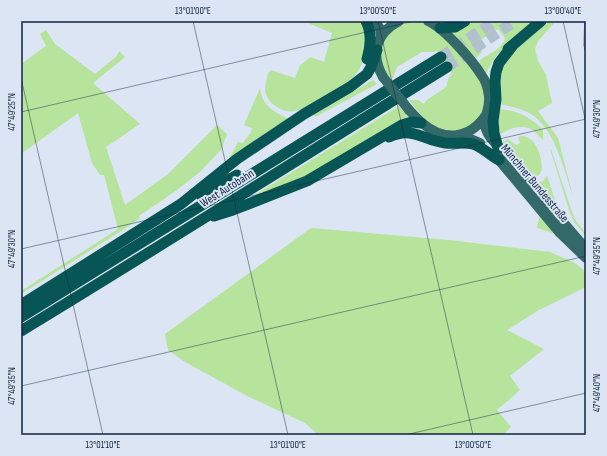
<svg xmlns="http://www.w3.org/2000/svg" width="607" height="456" viewBox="0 0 607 456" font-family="'Sofia Sans Condensed',sans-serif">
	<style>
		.green { fill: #b6e49c }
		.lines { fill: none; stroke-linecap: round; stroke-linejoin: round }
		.stream { stroke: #ac7fc2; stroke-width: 1.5 }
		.highway-tunnel { stroke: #b2bfcf; stroke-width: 11; stroke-dasharray: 11 5.5; stroke-linecap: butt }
		.primary { stroke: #346969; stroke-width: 10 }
		.highway { stroke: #085555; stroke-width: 11 }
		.primary-bridge { stroke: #346969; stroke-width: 10 }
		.ticks { fill: none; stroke: #10253f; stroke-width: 1; stroke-opacity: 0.45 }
		.labels { text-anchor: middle; stroke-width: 4; stroke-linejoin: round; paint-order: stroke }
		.street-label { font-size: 12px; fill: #10253f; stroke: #dbe5f3 }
		.neatline { fill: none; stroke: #10253f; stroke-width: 1.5 }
		.ticks-label { font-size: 10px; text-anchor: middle; fill: #10253f }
	</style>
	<rect width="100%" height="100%" fill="#dbe5f3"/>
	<path class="green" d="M 303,21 L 362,21 C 370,41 366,68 348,82 C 341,87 332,91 325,96 C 316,101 306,109 295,111 C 282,113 268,104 265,91 C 265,85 267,78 268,73 L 271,70 L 295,78 L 300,65 L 311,57 L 324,62 L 332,33 Z
		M 472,21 L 537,21 L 496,56 L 486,73 L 479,64 L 480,60 C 488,54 503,49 505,38 L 498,29 L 477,42 L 482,52 L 476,58 L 472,56 L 451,33 Z
		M 550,21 L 556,21 L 538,41 L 535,49 L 538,61 L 546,75 L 552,103 L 538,111 L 558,138 L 573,196 C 564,170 555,129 531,114 C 521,108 509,106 498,104 L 497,77 L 509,55 Z
		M 410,22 L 420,22 L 431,25 L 445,38 L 480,79 L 486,98 L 483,111 L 475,122 L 470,127 L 454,131 L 436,128 L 426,121 L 409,100 L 418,100 L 424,104 L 427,100 L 446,87 L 449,77 L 452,74 L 437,51 L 434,52 L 422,52 L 397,67 L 392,80 L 385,71 L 384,71 C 374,48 388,27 410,22 Z
		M 46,30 L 55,44 L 95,74 L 117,56 L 119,51 L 125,57 L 93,83 L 140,124 L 106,147 L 125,205 L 168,174 L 217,125 L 227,134 L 221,150 L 201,171 L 177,190 L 139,216 L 140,218 L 126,228 L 21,294 L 21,291 L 118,229 L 104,175 L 100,175 L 92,163 L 78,113 L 21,154 L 21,64 L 46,46 L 40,34 Z
		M 373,80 L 377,84 L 315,117 L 313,115 Z
		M 260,88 C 262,106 274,112 289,119 L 226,164 L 238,142 L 243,143 C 246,137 251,135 252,128 L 244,125 Z
		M 399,106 L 407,116 L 409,115 L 411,118 L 303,179 L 245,201 Z
		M 498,109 C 516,110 530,116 543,130 L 543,140 C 539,137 536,132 531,129 C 520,124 507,129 498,136 Z
		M 520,136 C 536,135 542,157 542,169 C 540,176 536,178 529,177 L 504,148 L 502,143 L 508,139 L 516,145 L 520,143 L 518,138 Z
		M 550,149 L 551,149 L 572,212 L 576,221 L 586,233 L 586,236 L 574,222 L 570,213 Z
		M 547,175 L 558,210 L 536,184 L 544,180 Z
		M 540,214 L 556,234 L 537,228 Z
		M 311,228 L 449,240 L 550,252 L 575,263 L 586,272 L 586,287 L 539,310 L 507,330 L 544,349 L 510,376 L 520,390 L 497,410 L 511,427 L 502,435 L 316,435 L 316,433 L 305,423 L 249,397 L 185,362 L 168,350 L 165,334 Z"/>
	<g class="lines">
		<path class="stream" d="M 585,21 L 584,45 L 586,52"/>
		<path class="highway-tunnel" d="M 441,57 L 495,21
			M 447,67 L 515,21"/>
		<path class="primary" d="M 375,21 L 380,29 L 381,37
			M 428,21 C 444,28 473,61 482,76 C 486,81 488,89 489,96 C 491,114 478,119 490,137 L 586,249
			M 383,77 C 370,54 376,33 399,21
			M 409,110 C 413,114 417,119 422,123 C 444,142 470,139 486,115
			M 457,135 L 466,137 L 480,143
			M 494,154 L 560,233 L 586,258"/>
		<path class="highway" d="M 366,21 C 372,33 371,46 367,59
			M 440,28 L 455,27 L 465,21
			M 508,49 L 541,21
			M 389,137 C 414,126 422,140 445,143 C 454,144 464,142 473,144 C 483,147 490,156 499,160
			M 498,148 L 494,133 L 493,121 L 496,99 L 495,81 L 496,72 L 499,63 L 513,45
			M 201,195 L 237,175
			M 214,216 L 233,210 L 307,181 L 402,125 L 412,122 L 421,123
			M 21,305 L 181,204 L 237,159 L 304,114 L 350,87 L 367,74 L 371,67 L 377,50
			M 21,317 L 441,57
			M 21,331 C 164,244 305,155 447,67"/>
		<path class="primary-bridge" d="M 383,77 L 409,110"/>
	</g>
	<path class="ticks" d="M 193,21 L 288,435M 378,21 L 473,435M 563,21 L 586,123M 21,78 L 103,435M 21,112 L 414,21M 21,249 L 586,119M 21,386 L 586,256M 405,435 L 586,393"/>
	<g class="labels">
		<g class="street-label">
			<text transform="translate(535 183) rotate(50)" y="4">Münchner Bundesstraße</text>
			<text transform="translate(227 188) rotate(-32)" y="4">West Autobahn</text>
		</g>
	</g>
	<rect width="607" height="456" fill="none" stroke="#dbe5f3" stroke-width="44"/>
	<rect x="22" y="22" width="563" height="412" class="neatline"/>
	<g class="ticks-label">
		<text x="193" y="14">13°01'00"E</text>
		<text x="378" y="14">13°00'50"E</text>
		<text x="563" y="14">13°00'40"E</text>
		<text transform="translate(11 112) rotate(-90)" y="4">47°49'25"N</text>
		<text transform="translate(596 119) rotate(-90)" y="4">47°49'30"N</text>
		<text transform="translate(11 249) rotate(-90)" y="4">47°49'30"N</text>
		<text transform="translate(596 256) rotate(-90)" y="4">47°49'35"N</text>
		<text transform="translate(11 386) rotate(-90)" y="4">47°49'35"N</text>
		<text transform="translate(596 393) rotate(-90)" y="4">47°49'40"N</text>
		<text x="103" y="448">13°01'10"E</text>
		<text x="288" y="448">13°01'00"E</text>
		<text x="473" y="448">13°00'50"E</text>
	</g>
</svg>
